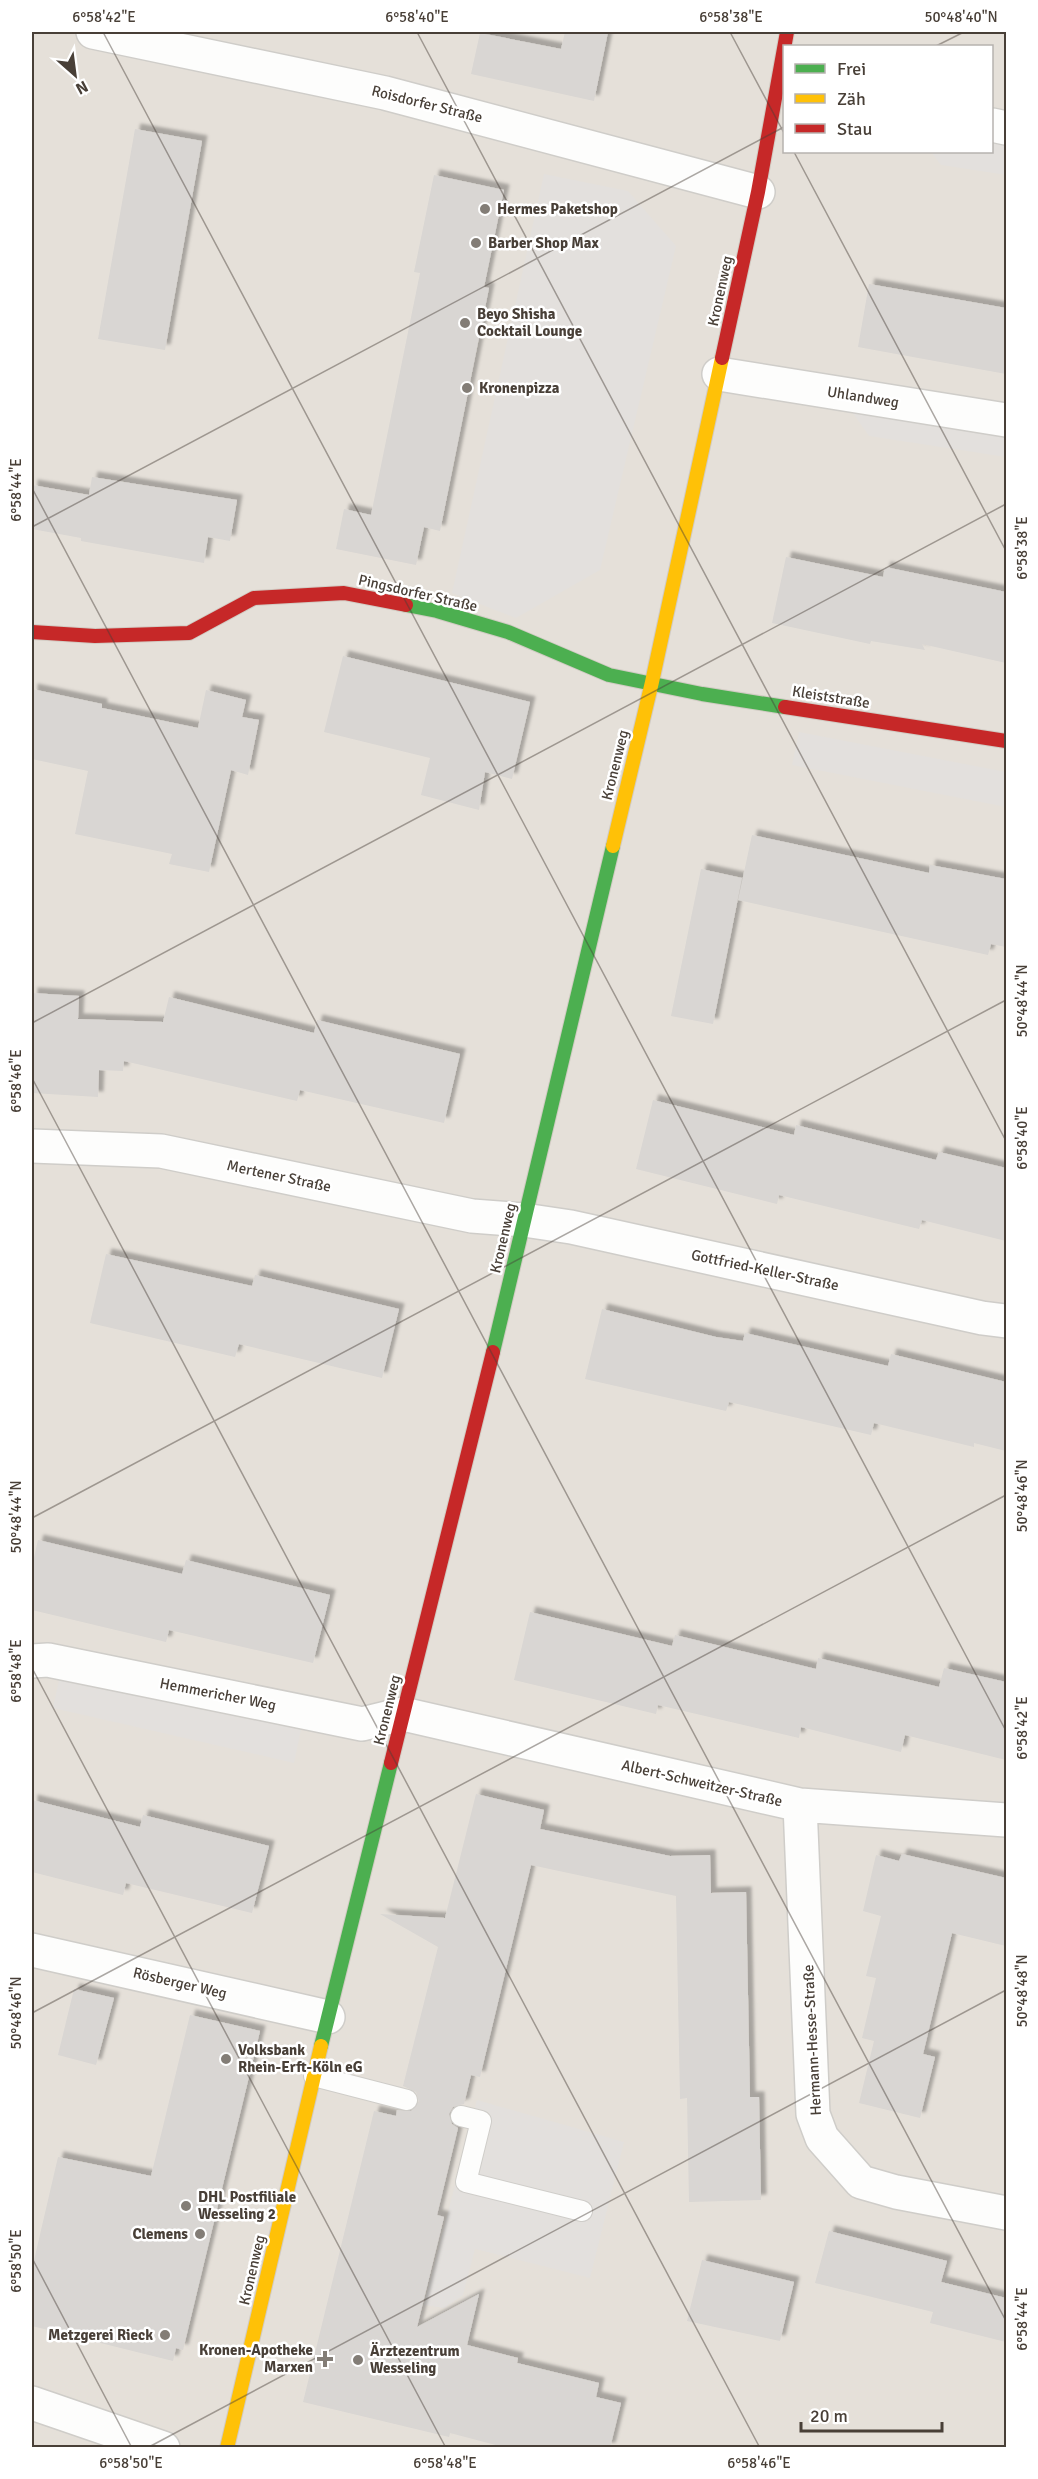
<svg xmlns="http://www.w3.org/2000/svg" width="1038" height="2479" viewBox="0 0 1038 2479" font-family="Signika,sans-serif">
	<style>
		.residential { fill: #e5e0d9; fill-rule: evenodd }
		.parking { fill: #e3e0dd }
		.building { fill: #d9d6d3; filter: url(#shadow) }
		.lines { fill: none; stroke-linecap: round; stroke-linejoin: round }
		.lane-casing { stroke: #cfcdc9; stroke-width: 22 }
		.street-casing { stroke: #cfcdc9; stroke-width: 36 }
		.fast-casing { stroke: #d1cbc3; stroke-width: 16 }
		.slow-casing { stroke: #d1cbc3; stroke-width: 16 }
		.jam-casing { stroke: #d1cbc3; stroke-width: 16 }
		.lane { stroke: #fdfdfc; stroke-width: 20 }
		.street { stroke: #fdfdfc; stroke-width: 33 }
		.fast { stroke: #4caf50; stroke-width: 14 }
		.slow { stroke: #ffc107; stroke-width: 14 }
		.jam { stroke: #c62828; stroke-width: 14 }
		.ticks { fill: none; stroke: #483f37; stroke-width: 1.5; stroke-opacity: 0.45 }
		.poi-dot { fill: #837d76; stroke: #fff; stroke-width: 2 }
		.labels { text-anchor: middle; stroke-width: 5; stroke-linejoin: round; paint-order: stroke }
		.street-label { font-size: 15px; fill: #483f37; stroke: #fff }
		.poi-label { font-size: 15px; font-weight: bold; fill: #483f37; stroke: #fff; text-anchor: start }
		.neatline { fill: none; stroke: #483f37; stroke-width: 2 }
		.ticks-label { font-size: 15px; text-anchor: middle; fill: #483f37 }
	</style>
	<defs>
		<filter id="shadow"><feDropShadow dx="5.5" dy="-5.5" stdDeviation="1.5" flood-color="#0004"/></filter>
	</defs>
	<rect width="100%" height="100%" fill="#f1efec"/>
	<path class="residential" d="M 32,32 L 1006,32 L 1006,2447 L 32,2447 ZM 784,46 L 992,46 L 992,152 L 784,152 Z"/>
	<path class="parking" d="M 992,137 L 1006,139 L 1006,175 L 941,165 L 931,152 L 992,152 Z
		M 544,174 L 628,191 L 676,246 L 600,570 L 516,618 L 452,593 Z
		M 846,403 L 1006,429 L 1006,457 L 869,436 Z
		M 799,732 L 1006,772 L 1006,807 L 792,765 Z
		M 61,1671 L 302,1725 L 294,1763 L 53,1708 Z
		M 477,2100 L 624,2142 L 590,2278 L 475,2249 L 463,2295 L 444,2308 L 424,2305 Z"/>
	<path class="building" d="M 565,32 L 608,32 L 594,101 L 471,74 L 480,33 L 561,49 Z
		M 135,129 L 202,141 L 165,350 L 98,339 Z
		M 434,175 L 504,190 L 484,287 L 489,288 L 440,531 L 424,527 L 416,565 L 336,549 L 344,509 L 371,515 L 420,273 L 414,272 Z
		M 869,284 L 1006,308 L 1006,374 L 858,347 Z
		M 92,477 L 237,500 L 230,541 L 208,537 L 204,563 L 81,541 L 81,538 L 32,529 L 32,485 L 89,495 Z
		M 786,557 L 883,577 L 885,567 L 1006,592 L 1006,663 L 922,644 L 925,650 L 871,641 L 870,644 L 772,623 Z
		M 343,656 L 530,702 L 512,779 L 485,772 L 479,810 L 421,795 L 430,758 L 324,732 Z
		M 32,689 L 102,704 L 102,708 L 198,728 L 206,690 L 246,700 L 242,717 L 259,720 L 248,775 L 231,770 L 209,872 L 169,864 L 172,854 L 75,834 L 88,771 L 32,759 Z
		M 752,835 L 929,873 L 930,865 L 1006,879 L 1006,947 L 991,944 L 988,955 L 738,900 Z
		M 701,869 L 742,878 L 713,1024 L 671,1016 Z
		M 32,993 L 79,996 L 78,1019 L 163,1022 L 169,997 L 314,1033 L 317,1020 L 460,1054 L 444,1123 L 300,1090 L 297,1101 L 124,1061 L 123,1071 L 99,1070 L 98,1097 L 32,1093 Z
		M 653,1100 L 794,1135 L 796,1125 L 936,1160 L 939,1152 L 1006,1168 L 1006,1241 L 922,1220 L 919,1229 L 779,1195 L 777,1204 L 636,1169 Z
		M 106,1254 L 252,1286 L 255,1275 L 399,1309 L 382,1378 L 239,1344 L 235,1357 L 90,1323 Z
		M 602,1309 L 716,1337 L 743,1341 L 745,1333 L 888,1366 L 891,1354 L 1006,1382 L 1006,1451 L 974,1443 L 974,1447 L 874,1423 L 871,1435 L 729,1402 L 726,1411 L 585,1379 Z
		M 38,1540 L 182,1574 L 186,1560 L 330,1595 L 313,1663 L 169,1630 L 166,1642 L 32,1610 L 32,1566 Z
		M 530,1612 L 672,1646 L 675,1635 L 816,1669 L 818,1658 L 939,1687 L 944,1668 L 1006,1682 L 1006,1760 L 905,1735 L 901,1752 L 801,1727 L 799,1738 L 658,1705 L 656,1714 L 514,1680 Z
		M 476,1794 L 544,1810 L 540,1829 L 670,1856 L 710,1855 L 711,1893 L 746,1892 L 750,2097 L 759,2097 L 761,2200 L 689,2202 L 687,2098 L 680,2099 L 676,1896 L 531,1865 L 480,2077 L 471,2075 L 464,2104 L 453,2107 L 449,2114 L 452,2124 L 458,2128 L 437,2215 L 444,2217 L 417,2327 L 479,2294 L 467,2345 L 518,2358 L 517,2363 L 599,2383 L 596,2397 L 621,2403 L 610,2448 L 507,2448 L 450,2433 L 449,2437 L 303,2402 L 374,2111 L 396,2116 L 397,2110 L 411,2111 L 419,2102 L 416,2092 L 403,2086 L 438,1947 L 380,1914 L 445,1918 Z
		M 32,1800 L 140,1827 L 143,1815 L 269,1846 L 252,1913 L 126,1883 L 123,1895 L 32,1872 Z
		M 902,1854 L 1006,1878 L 1006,1946 L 952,1933 L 923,2054 L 935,2057 L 920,2118 L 859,2103 L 874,2041 L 862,2038 L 876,1978 L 866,1976 L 881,1916 L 863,1911 L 876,1855 L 899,1861 Z
		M 74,1989 L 114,1998 L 96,2065 L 58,2055 Z
		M 190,2015 L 260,2031 L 183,2350 L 176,2348 L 173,2361 L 32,2326 L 32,2269 L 58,2157 L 151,2176 Z
		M 829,2231 L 947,2261 L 941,2282 L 1006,2298 L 1006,2342 L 930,2323 L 933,2312 L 815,2283 Z
		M 702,2260 L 794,2282 L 780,2341 L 687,2321 Z"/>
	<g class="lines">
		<defs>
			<path id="lane" d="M 314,2076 L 407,2100
				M 461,2116 L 481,2121 L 466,2182 L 582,2211"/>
			<path id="street" d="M 93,32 L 385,93 L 758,192
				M 992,125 L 1006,128
				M 719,374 L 1006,420
				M 32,1146 L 161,1151 L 472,1216 L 524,1220 L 571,1227 L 982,1318 L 1006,1321
				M 32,1661 L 48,1660 L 362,1724 L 403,1714 L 800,1805 L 1006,1820
				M 800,1805 L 813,2114 L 822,2138 L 861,2182 L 896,2192 L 1006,2213
				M 32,1950 L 328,2017
				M 32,2403 L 163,2448"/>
			<path id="fast" d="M 406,605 L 437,611 L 508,632 L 609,675 L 702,694 L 785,707
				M 493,1352 L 613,846
				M 321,2046 L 391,1763"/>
			<path id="slow" d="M 613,846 L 652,682 L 722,358
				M 227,2448 L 321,2046"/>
			<path id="jam" d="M 722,358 L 758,192 L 787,32
				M 32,632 L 95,636 L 189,633 L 254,598 L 344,593 L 406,605
				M 785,707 L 1006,741
				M 391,1763 L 493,1352"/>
		</defs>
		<use href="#lane" class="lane-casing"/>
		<use href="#street" class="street-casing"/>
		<use href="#fast" class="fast-casing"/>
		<use href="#slow" class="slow-casing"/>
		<use href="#jam" class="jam-casing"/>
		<use href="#lane" class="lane"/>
		<use href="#street" class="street"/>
		<use href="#fast" class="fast"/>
		<use href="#slow" class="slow"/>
		<use href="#jam" class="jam"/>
	</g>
	<path class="ticks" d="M 32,32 L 33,32M 103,32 L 1006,1731M 417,32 L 1006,1141M 730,32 L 784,133M 936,46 L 964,32M 794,152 L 1006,551M 32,488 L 1006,2321M 32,527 L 784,127M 32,1023 L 1006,504M 32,1078 L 760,2448M 32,1518 L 1006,1000M 32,1668 L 446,2448M 32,2013 L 1006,1495M 32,2258 L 132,2448M 147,2448 L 1006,1990"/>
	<g class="poi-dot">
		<circle cx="485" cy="209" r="6"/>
		<circle cx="476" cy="243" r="6"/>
		<circle cx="465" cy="323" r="6"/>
		<circle cx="467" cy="388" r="6"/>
		<circle cx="226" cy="2059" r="6"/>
		<circle cx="186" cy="2206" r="6"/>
		<circle cx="200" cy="2234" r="6"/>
		<circle cx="165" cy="2335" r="6"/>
		<path d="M322 2350h6v6h6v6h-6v6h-6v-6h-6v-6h6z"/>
		<circle cx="358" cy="2360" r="6"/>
	</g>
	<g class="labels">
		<g class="street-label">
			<text transform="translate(427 104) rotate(14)" y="5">Roisdorfer Straße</text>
			<text transform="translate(720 291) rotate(-78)" y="5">Kronenweg</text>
			<text transform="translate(863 397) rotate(9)" y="5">Uhlandweg</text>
			<text transform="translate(418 593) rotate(13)" y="5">Pingsdorfer Straße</text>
			<text transform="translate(831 697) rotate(9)" y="5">Kleiststraße</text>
			<text transform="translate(615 765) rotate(-76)" y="5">Kronenweg</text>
			<text transform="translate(279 1176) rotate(12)" y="5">Mertener Straße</text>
			<text transform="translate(503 1238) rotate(-77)" y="5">Kronenweg</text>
			<text transform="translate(765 1270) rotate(12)" y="5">Gottfried-Keller-Straße</text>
			<text transform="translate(218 1694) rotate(11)" y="5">Hemmericher Weg</text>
			<text transform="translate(387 1710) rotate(-76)" y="5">Kronenweg</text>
			<text transform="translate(702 1783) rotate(13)" y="5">Albert-Schweitzer-Straße</text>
			<text transform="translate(180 1983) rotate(13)" y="5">Rösberger Weg</text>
			<text transform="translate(812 2040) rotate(-93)" y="5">Hermann-Hesse-Straße</text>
			<text transform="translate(252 2270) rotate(-77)" y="5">Kronenweg</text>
		</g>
		<g class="poi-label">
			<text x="497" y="214">Hermes Paketshop</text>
			<text x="488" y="248">Barber Shop Max</text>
			<text x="477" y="319">Beyo Shisha<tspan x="477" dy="17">Cocktail Lounge</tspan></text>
			<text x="479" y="393">Kronenpizza</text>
			<text x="238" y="2055">Volksbank<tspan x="238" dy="17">Rhein-Erft-Köln eG</tspan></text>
			<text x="198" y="2202">DHL Postfiliale<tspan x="198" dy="17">Wesseling 2</tspan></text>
			<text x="188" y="2239" text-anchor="end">Clemens</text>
			<text x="153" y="2340" text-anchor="end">Metzgerei Rieck</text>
			<text x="313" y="2355" text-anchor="end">Kronen-Apotheke<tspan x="313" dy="17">Marxen</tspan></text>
			<text x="370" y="2356">Ärztezentrum<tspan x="370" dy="17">Wesseling</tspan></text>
		</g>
	</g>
	<rect width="1038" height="2479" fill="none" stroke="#ffffff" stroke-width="66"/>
	<rect x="783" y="45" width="210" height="108" fill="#ffffff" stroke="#b6b2af" stroke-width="1.5"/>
	<rect x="795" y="64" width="30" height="9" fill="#4caf50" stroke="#b6b2af" stroke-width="1.5"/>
	<text x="837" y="75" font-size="18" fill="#483f37">Frei</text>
	<rect x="795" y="94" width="30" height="9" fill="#ffc107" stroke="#b6b2af" stroke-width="1.5"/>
	<text x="837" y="105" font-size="18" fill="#483f37">Zäh</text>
	<rect x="795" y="124" width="30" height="9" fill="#c62828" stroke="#b6b2af" stroke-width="1.5"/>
	<text x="837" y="135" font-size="18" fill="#483f37">Stau</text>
	<g transform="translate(75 75) rotate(152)" stroke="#ffffff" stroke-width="4.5" paint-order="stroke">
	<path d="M0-4.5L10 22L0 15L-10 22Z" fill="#483f37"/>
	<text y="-9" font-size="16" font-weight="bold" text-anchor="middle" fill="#483f37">N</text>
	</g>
	<path d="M801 2422v9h141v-9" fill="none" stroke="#483f37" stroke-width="3"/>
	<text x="810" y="2422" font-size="18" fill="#483f37" stroke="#ffffff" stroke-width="4.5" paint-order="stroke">20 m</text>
	<rect x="33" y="33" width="972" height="2413" class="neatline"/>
	<g class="ticks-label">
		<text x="104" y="22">6°58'42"E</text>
		<text x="417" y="22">6°58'40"E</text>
		<text x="731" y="22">6°58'38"E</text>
		<text x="961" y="22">50°48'40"N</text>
		<text transform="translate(16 490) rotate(-90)" y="5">6°58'44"E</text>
		<text transform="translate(1022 548) rotate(-90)" y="5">6°58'38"E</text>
		<text transform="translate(1022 1001) rotate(-90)" y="5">50°48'44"N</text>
		<text transform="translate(16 1081) rotate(-90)" y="5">6°58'46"E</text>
		<text transform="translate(1022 1138) rotate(-90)" y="5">6°58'40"E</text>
		<text transform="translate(1022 1496) rotate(-90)" y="5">50°48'46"N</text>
		<text transform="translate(16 1517) rotate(-90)" y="5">50°48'44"N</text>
		<text transform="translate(16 1671) rotate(-90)" y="5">6°58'48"E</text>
		<text transform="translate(1022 1728) rotate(-90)" y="5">6°58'42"E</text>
		<text transform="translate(1022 1991) rotate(-90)" y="5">50°48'48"N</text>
		<text transform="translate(16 2013) rotate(-90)" y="5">50°48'46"N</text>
		<text transform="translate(16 2261) rotate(-90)" y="5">6°58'50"E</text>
		<text transform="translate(1022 2319) rotate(-90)" y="5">6°58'44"E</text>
		<text x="131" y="2468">6°58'50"E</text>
		<text x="445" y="2468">6°58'48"E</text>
		<text x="759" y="2468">6°58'46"E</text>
	</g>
</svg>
